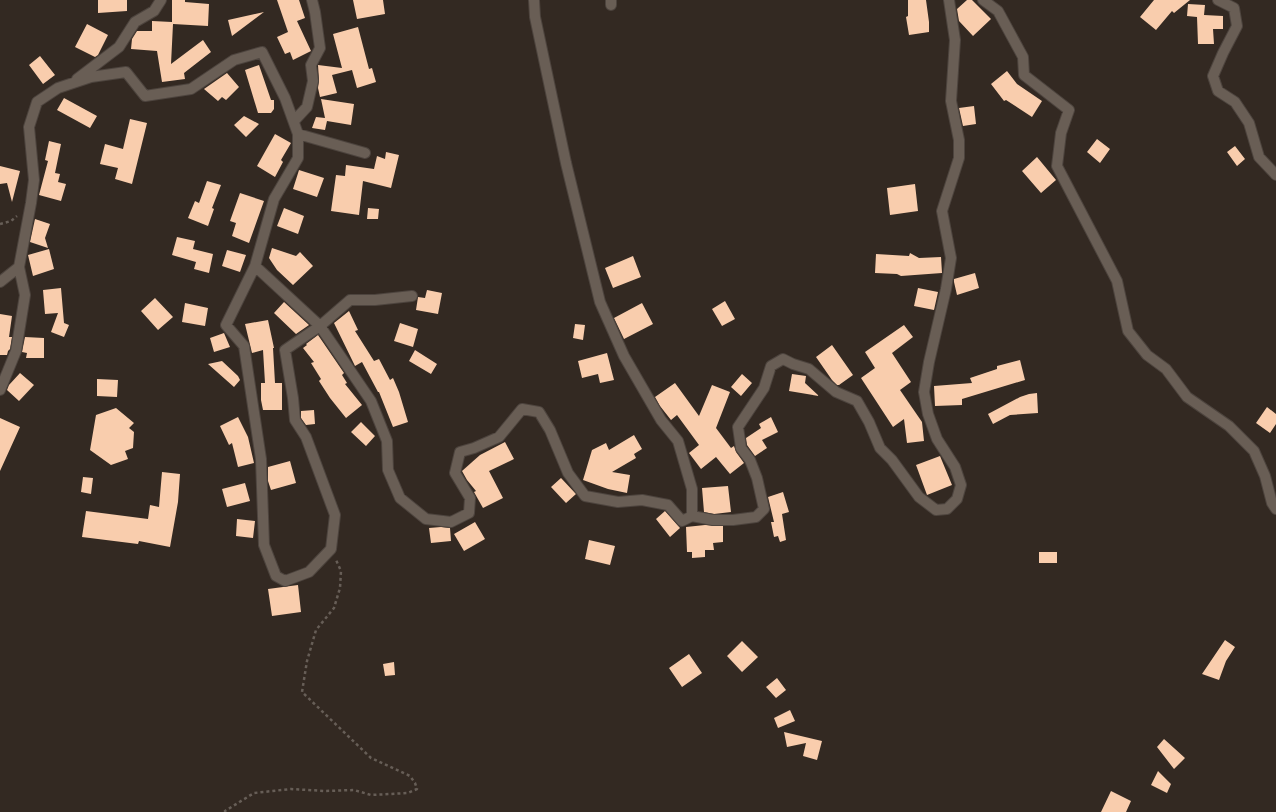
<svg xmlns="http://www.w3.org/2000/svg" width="1276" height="812" viewBox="0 0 1276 812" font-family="Georgia,serif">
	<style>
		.building { fill: #f9cdad }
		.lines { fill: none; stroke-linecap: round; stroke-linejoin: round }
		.minor-casing { stroke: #4d443e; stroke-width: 12 }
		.path { stroke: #675e57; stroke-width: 2.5; stroke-dasharray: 3 3; stroke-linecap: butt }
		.minor { stroke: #695e55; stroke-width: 10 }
	</style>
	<rect width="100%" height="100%" fill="#332922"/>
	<path class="building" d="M 98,0 L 127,0 L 127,11 L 98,13 Z
		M 172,0 L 185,0 L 185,2 L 209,4 L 208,26 L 173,24 L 171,64 L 203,40 L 211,52 L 184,73 L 185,79 L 162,82 L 157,51 L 131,49 L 132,39 L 137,31 L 152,31 L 152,21 L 172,22 Z
		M 277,0 L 299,0 L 305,18 L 297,21 L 311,51 L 293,60 L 290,52 L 285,54 L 277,37 L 288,32 Z
		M 353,0 L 383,0 L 385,14 L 357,19 Z
		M 908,0 L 926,0 L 929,22 L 929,32 L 909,35 L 906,17 L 908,16 Z
		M 967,0 L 972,0 L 991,19 L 973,36 L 959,21 L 957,9 Z
		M 1154,0 L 1190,0 L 1174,13 L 1172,11 L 1156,30 L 1140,17 Z
		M 1188,4 L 1205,5 L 1204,15 L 1223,16 L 1223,29 L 1213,29 L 1214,44 L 1198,44 L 1197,17 L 1187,16 Z
		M 264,12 L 232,36 L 228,20 Z
		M 87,24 L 108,35 L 98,55 L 95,57 L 75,47 Z
		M 358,27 L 369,69 L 372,68 L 376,82 L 357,88 L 352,70 L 332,75 L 337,93 L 320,97 L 318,88 L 319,80 L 318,65 L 342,68 L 333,34 Z
		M 40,56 L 55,75 L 43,84 L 29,65 Z
		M 259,65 L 271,100 L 274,100 L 274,109 L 271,113 L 258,113 L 245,70 Z
		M 1007,71 L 1017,84 L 1042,101 L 1032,117 L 1006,100 L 1004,101 L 991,84 Z
		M 227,73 L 239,87 L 226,100 L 222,97 L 218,101 L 204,89 Z
		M 64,98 L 97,116 L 90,128 L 57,110 Z
		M 321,99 L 354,104 L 351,125 L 327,121 L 325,130 L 312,128 L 316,117 L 325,118 Z
		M 974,106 L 976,124 L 963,126 L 959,108 Z
		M 244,116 L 259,124 L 246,137 L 234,125 Z
		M 130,119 L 147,123 L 132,184 L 115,179 L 118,168 L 100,164 L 105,144 L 123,149 Z
		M 275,134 L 291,143 L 281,160 L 283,162 L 275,177 L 257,166 Z
		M 1097,139 L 1110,149 L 1100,163 L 1087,152 Z
		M 49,141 L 61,144 L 55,173 L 60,174 L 58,182 L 66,184 L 61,201 L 39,195 L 48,161 L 45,160 Z
		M 1235,146 L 1245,159 L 1237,166 L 1227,152 Z
		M 386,152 L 399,155 L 391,188 L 363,181 L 359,215 L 331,211 L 336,175 L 345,176 L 346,165 L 374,169 L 377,156 L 385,159 Z
		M 1037,157 L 1056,180 L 1041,193 L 1022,171 Z
		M 0,166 L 20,171 L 12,202 L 7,183 L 0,184 Z
		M 299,170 L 324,178 L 317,197 L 293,189 Z
		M 207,181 L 221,185 L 212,208 L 214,209 L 208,226 L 188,218 L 195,201 L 199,203 Z
		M 915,184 L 918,211 L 890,215 L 887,188 Z
		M 240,193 L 264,201 L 249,243 L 232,236 L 236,223 L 230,221 Z
		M 284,208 L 304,216 L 298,234 L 277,226 Z
		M 368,208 L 379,209 L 378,219 L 367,219 Z
		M 35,219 L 50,224 L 45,238 L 48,248 L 30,242 Z
		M 177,237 L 195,241 L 193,249 L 213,254 L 209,273 L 194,269 L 196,262 L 172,255 Z
		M 272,248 L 296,256 L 300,252 L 313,266 L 293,285 L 277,270 L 269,258 Z
		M 49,249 L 54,269 L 33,276 L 28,255 Z
		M 227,250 L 246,255 L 240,272 L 222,266 Z
		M 910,253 L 919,258 L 941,257 L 942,273 L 901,276 L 897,274 L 875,273 L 876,254 L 909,256 Z
		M 633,256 L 641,277 L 613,288 L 605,268 Z
		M 975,273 L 979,288 L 957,295 L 954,282 L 954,279 Z
		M 61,288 L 64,323 L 69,325 L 64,337 L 51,332 L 58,313 L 45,314 L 43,290 Z
		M 918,288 L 938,292 L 934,310 L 914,306 Z
		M 427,290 L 442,293 L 438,314 L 416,310 L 418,297 L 425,298 Z
		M 155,298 L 173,317 L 158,330 L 141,311 Z
		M 725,301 L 735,319 L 722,326 L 712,309 Z
		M 284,302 L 309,325 L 296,334 L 274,313 Z
		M 185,303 L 208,308 L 205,326 L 182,322 Z
		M 642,303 L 653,324 L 624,339 L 614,318 Z
		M 349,311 L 358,330 L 355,331 L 374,361 L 379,359 L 390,380 L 393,378 L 399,392 L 408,422 L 393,427 L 379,392 L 378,392 L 362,362 L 355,366 L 334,323 Z
		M 0,314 L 12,316 L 9,337 L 12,337 L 10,349 L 8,351 L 7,355 L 0,355 Z
		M 268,320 L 274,348 L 273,348 L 275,383 L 282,383 L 282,410 L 263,410 L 261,400 L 261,383 L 265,383 L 263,350 L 252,353 L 245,324 Z
		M 400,323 L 418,329 L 413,347 L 394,341 Z
		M 575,324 L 585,325 L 583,340 L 573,338 Z
		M 904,325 L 913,337 L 892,353 L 911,382 L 900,390 L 922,422 L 924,441 L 907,443 L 904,419 L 893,427 L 861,378 L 875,368 L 865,352 Z
		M 224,333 L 230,347 L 214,352 L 210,338 Z
		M 318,335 L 344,373 L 342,375 L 347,383 L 345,384 L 362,405 L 346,418 L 330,398 L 319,381 L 321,379 L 311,363 L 314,362 L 303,348 L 307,345 L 306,344 Z
		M 25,337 L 44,338 L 44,358 L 26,358 L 27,353 L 22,352 Z
		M 832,345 L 853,375 L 839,385 L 837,385 L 832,380 L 816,357 Z
		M 415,350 L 437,364 L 431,374 L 409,361 Z
		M 607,353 L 614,380 L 600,383 L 598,374 L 582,378 L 578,361 Z
		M 1020,360 L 1025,380 L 962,399 L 962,405 L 935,406 L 934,386 L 972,383 L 970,378 L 997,369 L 997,366 Z
		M 222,361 L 238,376 L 240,380 L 234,387 L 208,364 Z
		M 20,373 L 34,385 L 19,401 L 7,390 L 9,385 Z
		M 742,374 L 752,383 L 741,396 L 731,387 Z
		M 792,374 L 806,376 L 805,383 L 819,396 L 789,391 Z
		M 97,379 L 118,380 L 117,397 L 97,396 Z
		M 675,383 L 699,416 L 712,385 L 730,392 L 716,428 L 731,448 L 734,446 L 736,452 L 744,463 L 730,474 L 716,457 L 701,469 L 689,453 L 699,445 L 677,415 L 671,420 L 660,406 L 655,397 Z
		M 1037,393 L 1038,413 L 1010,415 L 993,424 L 988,414 L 1020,397 L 1029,394 Z
		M 1267,407 L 1276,414 L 1276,424 L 1270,433 L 1256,423 Z
		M 116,408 L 134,423 L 129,428 L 134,432 L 133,448 L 125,451 L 128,459 L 111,465 L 90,450 L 96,415 Z
		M 314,410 L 315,424 L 306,425 L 301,418 L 301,411 Z
		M 238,417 L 248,437 L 254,463 L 238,467 L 232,443 L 229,445 L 220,426 Z
		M 771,417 L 778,432 L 762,440 L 767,448 L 755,456 L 747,445 L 746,438 L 761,428 L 759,424 Z
		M 0,418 L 20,427 L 0,471 Z
		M 361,422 L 375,436 L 366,446 L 351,432 Z
		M 634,435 L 642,449 L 634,454 L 636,458 L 612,472 L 630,475 L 627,493 L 608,489 L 583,480 L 592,450 L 606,443 L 609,450 Z
		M 505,442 L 514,459 L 489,471 L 503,498 L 483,508 L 474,492 L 476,491 L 467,480 L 462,471 L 480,455 Z
		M 940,456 L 952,485 L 927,495 L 916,465 Z
		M 290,461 L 296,483 L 271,490 L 268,481 L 268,467 Z
		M 162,472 L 180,474 L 178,502 L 170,547 L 139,541 L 138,544 L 82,537 L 86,511 L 148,519 L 150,505 L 159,507 Z
		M 83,477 L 93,478 L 91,494 L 81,492 Z
		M 561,478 L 576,494 L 566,503 L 551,487 Z
		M 245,483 L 250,501 L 227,507 L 222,489 Z
		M 728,486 L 731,512 L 714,514 L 704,512 L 702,488 Z
		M 783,492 L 789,512 L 782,514 L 786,540 L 780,542 L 778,536 L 774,537 L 771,522 L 774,522 L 768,497 Z
		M 665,511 L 680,528 L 670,537 L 656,519 Z
		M 237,519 L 255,521 L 253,538 L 236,536 Z
		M 475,522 L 485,539 L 464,551 L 454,534 Z
		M 705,525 L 723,526 L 723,542 L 713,543 L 714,550 L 705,550 L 705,557 L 692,558 L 692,552 L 687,552 L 686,527 Z
		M 441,527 L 450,528 L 451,541 L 431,543 L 429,528 Z
		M 589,540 L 615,546 L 610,565 L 585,559 Z
		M 1039,552 L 1057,552 L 1057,563 L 1039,563 Z
		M 298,585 L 301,612 L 272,616 L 268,589 Z
		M 1225,640 L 1235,647 L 1226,661 L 1219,680 L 1202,674 Z
		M 742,641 L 758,657 L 742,672 L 727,656 Z
		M 689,654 L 702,673 L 682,687 L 669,668 Z
		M 394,662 L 395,675 L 385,676 L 383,664 Z
		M 777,678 L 786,690 L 776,698 L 766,687 Z
		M 790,710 L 795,721 L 778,728 L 774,718 Z
		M 784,732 L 822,741 L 817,760 L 803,756 L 806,743 L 787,747 Z
		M 1164,739 L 1185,758 L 1174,769 L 1157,747 Z
		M 1158,771 L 1171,784 L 1167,793 L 1151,785 Z
		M 1111,791 L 1131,801 L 1126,812 L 1101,812 Z"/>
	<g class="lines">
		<defs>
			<path id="minor" d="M 534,0 L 535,17 L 566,163 L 600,302 L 624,356 L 661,420 L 678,441 L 692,489 L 692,516
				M 611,0 L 611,5
				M 983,0 L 998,11 L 1023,57 L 1024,75 L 1069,110 L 1061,133 L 1057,166 L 1117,281 L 1128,331 L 1147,355 L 1166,369 L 1187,397 L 1229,426 L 1254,451 L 1265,476 L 1272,503 L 1276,509
				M 1218,0 L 1234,8 L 1237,26 L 1223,53 L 1213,76 L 1218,91 L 1235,102 L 1249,123 L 1259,157 L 1276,175
				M 77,79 L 119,47 L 135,22 L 154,11 L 161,0
				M 294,121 L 307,107 L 313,81 L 311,65 L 320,48 L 315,12 L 312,0
				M 298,134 L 365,153
				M 255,266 L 226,325 L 244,346 L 261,459 L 264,545 L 276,576 L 285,581 L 309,572 L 331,549 L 335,515 L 306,437 L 295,420 L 293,398 L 285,350 L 320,326 L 350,300 L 375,300 L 412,296
				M 0,282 L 19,267
				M 0,390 L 16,351 L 25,295 L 19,267 L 31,203 L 34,180 L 29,127 L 37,102 L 58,88 L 91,77 L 126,72 L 145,96 L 191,89 L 234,60 L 262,52 L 285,98 L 298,134 L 298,158 L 274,199 L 255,266 L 320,326 L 371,401 L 387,441 L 388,470 L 400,498 L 426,519 L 451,522 L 469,513 L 470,498 L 455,473 L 460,452 L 474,448 L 499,437 L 522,409 L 539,412 L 550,430 L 568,473 L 585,496 L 618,502 L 642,500 L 668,505 L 682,521 L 692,516 L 713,520 L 733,520 L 756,517 L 764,509 L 757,478 L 750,460 L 741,448 L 738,427 L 764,388 L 771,366 L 783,359 L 793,364 L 809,369 L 836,392 L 857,401 L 869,422 L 880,448 L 892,460 L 919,497 L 936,510 L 947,509 L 957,499 L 961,485 L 955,467 L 937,439 L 928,414 L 924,392 L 929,362 L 946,289 L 951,258 L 942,211 L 959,158 L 959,140 L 951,101 L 955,40 L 949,0"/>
		</defs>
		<use href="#minor" class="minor-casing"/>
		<path class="path" d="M 0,224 L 11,221 L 17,216
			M 226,812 L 225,811 L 254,793 L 291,789 L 325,791 L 354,790 L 371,795 L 408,793 L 417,789 L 415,783 L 410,776 L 371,758 L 302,692 L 307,661 L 316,630 L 334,608 L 340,588 L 341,571 L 336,560"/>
		<use href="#minor" class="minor"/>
	</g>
</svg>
